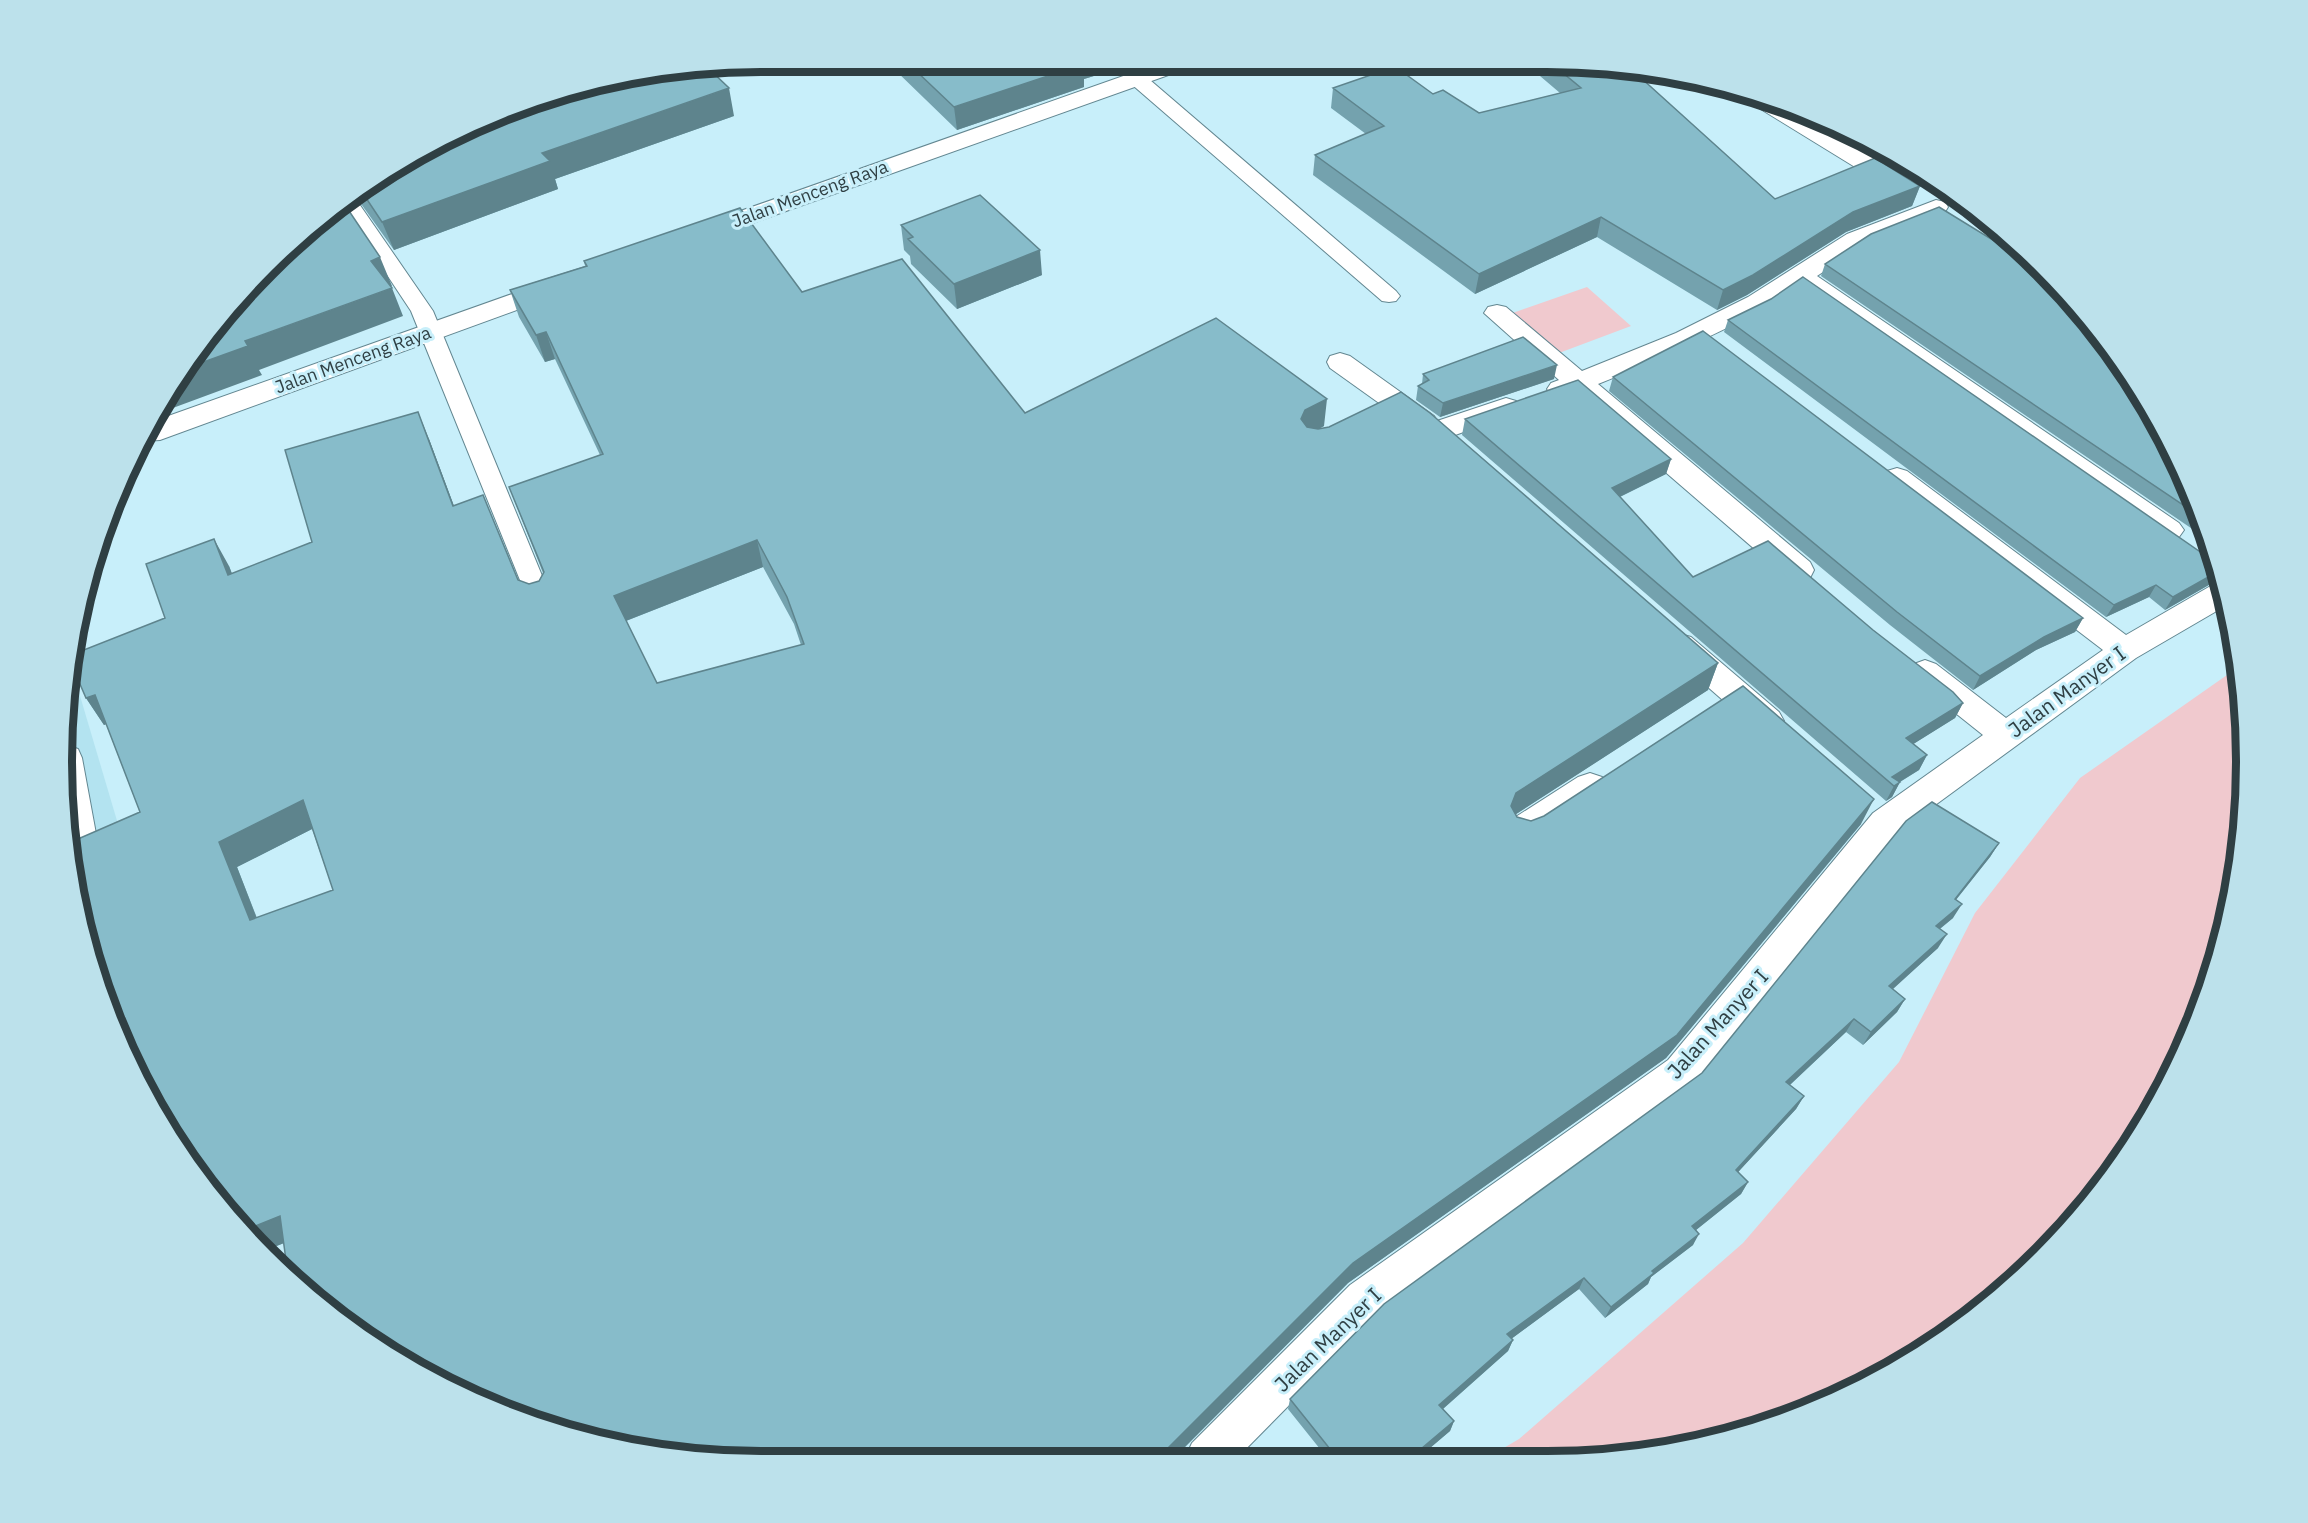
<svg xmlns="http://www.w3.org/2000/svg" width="2308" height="1523" viewBox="0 0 2308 1523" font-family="'IBM Plex Sans',sans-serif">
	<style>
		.built { fill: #b3e3f0 }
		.green { fill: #f0c9ce }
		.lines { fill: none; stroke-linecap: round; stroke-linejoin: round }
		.service-casing { stroke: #638791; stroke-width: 2 }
		.minor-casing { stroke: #638791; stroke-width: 2 }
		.tertiary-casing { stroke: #638791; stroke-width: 2 }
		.service { fill: #fff; fill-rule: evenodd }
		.minor { fill: #fff; fill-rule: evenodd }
		.tertiary { fill: #fff; fill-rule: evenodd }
		.wall { fill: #74a2ae; fill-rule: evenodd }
		.shaded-wall { fill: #5e848d }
		.building { fill: #87bcca; stroke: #5e848d; stroke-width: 1.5; fill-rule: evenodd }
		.labels { text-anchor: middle; stroke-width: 6; stroke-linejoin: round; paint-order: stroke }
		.far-street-label { font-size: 18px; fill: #2f3f43; stroke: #c8effa }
		.street-label { font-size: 21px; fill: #2f3f43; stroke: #c8effa }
		.rim { fill: none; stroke: #2f3f43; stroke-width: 8 }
	</style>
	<rect width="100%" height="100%" fill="#c8effa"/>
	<path class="built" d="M 70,662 L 123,841 L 73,862 L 63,715 Z"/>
	<path class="green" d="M 1587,287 L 1631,326 L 1551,356 L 1507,315 Z
		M 2237,668 L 2245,716 L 2240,853 L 2209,987 L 2153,1112 L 2073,1223 L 1972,1317 L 1856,1389 L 1727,1438 L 1592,1460 L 1485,1459 L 1519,1439 L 1743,1243 L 1899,1062 L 1975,913 L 2080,778 Z"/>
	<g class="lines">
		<defs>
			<path id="service" d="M 1136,72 L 1143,74 L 1396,291 L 1400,296 L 1396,301 L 1389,302 L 1382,301 L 1129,82 L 1127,78 L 1129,74 Z
				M 353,195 L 433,311 L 552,600 L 549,606 L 540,609 L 531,606 L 528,600 L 411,311 L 340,204 Z"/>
			<path id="minor" d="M 1745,92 L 1797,112 L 1912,181 L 1915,186 L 1912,191 L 1903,193 L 1894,191 L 1746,100 L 1743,95 Z
				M 1936,200 L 1945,202 L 1948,207 L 1945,212 L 1865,244 L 1817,276 L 2179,523 L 2184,530 L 2179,537 L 2169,540 L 2159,537 L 1799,287 C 1736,328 1667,356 1598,384 L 1810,562 L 1814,570 L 1810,578 L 1799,581 L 1788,578 L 1575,394 L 1561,398 L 1551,395 L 1547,389 L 1551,383 L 1559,380 L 1484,313 L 1488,307 L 1497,305 L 1506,307 L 1582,371 L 1676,333 L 1748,297 L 1847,234 Z
				M 2011,239 L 2024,252 L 2007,259 L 1998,256 L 1994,251 L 1998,246 Z
				M 1340,353 L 1350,356 L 1434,416 L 1437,421 L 1506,398 L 1516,401 L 1520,407 L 1516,413 L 1447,438 L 1437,440 L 1427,438 L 1423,431 L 1414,428 L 1330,368 L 1327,362 L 1330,356 Z
				M 1897,468 L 1907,471 L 2126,635 L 2214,584 L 2223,582 L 2227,605 L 2136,658 L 1897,833 L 1694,1084 L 1380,1313 L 1237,1458 L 1185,1458 L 1192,1443 L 1350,1285 L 1668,1060 L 1873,813 L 1983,735 L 1914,680 L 1909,672 L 1914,664 L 1925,660 L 1936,664 L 2006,718 L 2103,650 L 1887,485 L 1883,478 L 1887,471 Z
				M 1680,634 L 1691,637 L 1779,712 L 1784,721 L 1779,730 L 1768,733 L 1757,730 L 1669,653 L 1664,645 L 1669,637 Z
				M 66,745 L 78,749 L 82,758 L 99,850 L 94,860 L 82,864 L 73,861 Z
				M 1590,773 L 1602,777 L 1607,786 L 1602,795 L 1535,840 L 1523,844 L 1511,840 L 1506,830 L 1511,820 L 1578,777 Z"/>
			<path id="tertiary" d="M 1146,68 L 1177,68 L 1174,73 L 713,237 L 704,239 L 695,237 L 692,232 L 695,227 Z
				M 557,278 L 566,280 L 570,286 L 566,292 L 160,440 L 145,441 L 157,420 Z"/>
		</defs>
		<use href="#service" class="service-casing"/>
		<use href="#minor" class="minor-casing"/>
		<use href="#tertiary" class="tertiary-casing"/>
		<use href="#service" class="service"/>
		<use href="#minor" class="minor"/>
		<use href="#tertiary" class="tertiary"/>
	</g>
	<path class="wall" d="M 893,68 L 1120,68 L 1084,79 L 1084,87 L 957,130 Z
		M 1541,68 L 1630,68 L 1775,199 L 1920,186 L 1912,206 L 1846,232 L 1747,295 L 1717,310 L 1597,237 L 1475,294 L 1313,175 L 1315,155 L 1366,134 L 1331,108 L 1333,88 L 1433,94 L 1479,113 L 1560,93 L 1540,76 Z
		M 734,116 L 555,179 L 558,189 L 394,250 L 354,194 L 372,180 Z
		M 1825,122 L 1856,134 L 2008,235 L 2016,244 L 1893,168 L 1894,164 Z
		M 901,225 L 1042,275 L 957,309 L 911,264 L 910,256 L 904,250 Z
		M 584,261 L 802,292 L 1025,413 L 1324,426 L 1319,429 L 1718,663 L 1708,690 L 1516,814 L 1517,817 L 1531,821 L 1861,824 L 1666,1058 L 1348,1283 L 1174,1458 L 670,1455 L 284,1243 L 264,1251 L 235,1223 L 140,812 L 106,724 L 104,725 L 86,698 L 165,618 L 229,566 L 232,574 L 312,542 L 429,439 L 454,506 L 518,580 L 529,584 L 539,581 L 543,573 L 509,487 L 600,455 L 555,359 L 545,362 L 519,317 L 510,290 L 585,266 ZM 763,567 L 794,624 L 801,645 L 657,683 L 626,621 ZM 312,829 L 333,890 L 257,918 L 237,867 Z
		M 1825,264 L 2174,452 L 2207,539 L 1821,276 Z
		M 1728,320 L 2212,560 L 2215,560 L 2223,580 L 2214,582 L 2165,610 L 2149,597 L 2106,617 L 1724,332 Z
		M 1423,374 L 1554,379 L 1440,417 L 1416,400 L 1418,386 L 1422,384 Z
		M 1613,377 L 2083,618 L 2075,632 L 2036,650 L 1973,690 L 1890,625 L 1609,391 Z
		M 1465,419 L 1671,459 L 1666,474 L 1620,497 L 1693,577 L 1873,630 L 1963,703 L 1955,718 L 1913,744 L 1927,755 L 1919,770 L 1900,782 L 1892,797 L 1886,801 L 1462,435 Z
		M 1999,843 L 1990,857 L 1956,900 L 1953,918 L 1940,929 L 1938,948 L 1892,989 L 1905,999 L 1897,1012 L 1863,1045 L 1846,1032 L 1790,1085 L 1804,1096 L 1796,1109 L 1738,1172 L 1748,1182 L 1741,1194 L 1696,1230 L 1693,1245 L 1651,1277 L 1648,1284 L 1605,1318 L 1579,1289 L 1511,1339 L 1513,1340 L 1508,1351 L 1443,1409 L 1454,1421 L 1450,1431 L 1417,1459 L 1328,1459 L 1288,1409 L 1290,1399 L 1702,1073 Z"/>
	<path class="shaded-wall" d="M 1072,68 L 1120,68 L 1084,79 L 1084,87 L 957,130 L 954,107 Z
		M 729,88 L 734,116 L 555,179 L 558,189 L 394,250 L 382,222 L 542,153 Z
		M 1920,186 L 1912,206 L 1846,232 L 1747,295 L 1717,310 L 1723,290 L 1853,212 Z
		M 1601,217 L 1597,237 L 1475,294 L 1479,274 Z
		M 1040,250 L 1042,275 L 957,309 L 954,284 Z
		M 380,257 L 392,286 L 383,289 L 371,261 Z
		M 392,288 L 403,316 L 259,370 L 262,375 L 162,412 L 187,368 L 245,341 Z
		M 546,332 L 555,359 L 545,362 L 536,335 Z
		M 1557,365 L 1554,379 L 1440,417 L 1443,403 Z
		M 1327,399 L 1324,426 L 1303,437 L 1301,419 L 1305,410 Z
		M 418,412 L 429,439 L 464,533 L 453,506 Z
		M 1671,459 L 1666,474 L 1607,503 L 1612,488 Z
		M 214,539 L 229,566 L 243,602 L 228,575 Z
		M 757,540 L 763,567 L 623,622 L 614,596 Z
		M 2219,571 L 2220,573 L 2214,582 L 2165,610 L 2173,597 Z
		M 2156,585 L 2149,597 L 2106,617 L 2114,605 Z
		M 2083,618 L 2075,632 L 2036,650 L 1973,690 L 1980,676 L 2044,637 Z
		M 1718,663 L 1708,690 L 1510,818 L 1511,806 L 1516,793 Z
		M 95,695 L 114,721 L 104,725 L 86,698 Z
		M 1963,703 L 1955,718 L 1899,753 L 1906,738 Z
		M 1927,755 L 1919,770 L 1893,786 L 1892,777 Z
		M 1900,782 L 1892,797 L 1886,801 L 1894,786 Z
		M 1874,799 L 1861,824 L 1666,1058 L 1348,1283 L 1174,1458 L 1158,1458 L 1353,1263 Z
		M 303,800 L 318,826 L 237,867 L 267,945 L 250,920 L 219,842 Z
		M 1999,843 L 1990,857 L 1946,912 L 1955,899 Z
		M 1962,904 L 1953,918 L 1927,939 L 1936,926 Z
		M 1947,934 L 1938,948 L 1881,1000 L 1889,986 Z
		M 1905,999 L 1897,1012 L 1863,1045 L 1871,1032 Z
		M 1854,1019 L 1846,1032 L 1779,1095 L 1786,1082 Z
		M 1804,1096 L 1796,1109 L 1729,1182 L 1736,1170 Z
		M 1748,1182 L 1741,1194 L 1686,1238 L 1692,1226 Z
		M 280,1216 L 299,1237 L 264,1251 L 243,1231 Z
		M 1699,1234 L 1693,1245 L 1651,1277 L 1648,1284 L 1605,1318 L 1611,1307 L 1652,1271 Z
		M 1584,1278 L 1579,1289 L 1503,1345 L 1507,1334 Z
		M 1513,1340 L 1508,1351 L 1436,1415 L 1439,1405 Z
		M 1454,1421 L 1450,1431 L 1417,1459 L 1409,1459 Z"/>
	<path class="building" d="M 670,68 L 708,68 L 729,88 L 542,153 L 550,161 L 382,222 L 360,189 L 372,180 L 537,99 Z
		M 913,68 L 1072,68 L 954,107 Z
		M 1391,68 L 1397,68 L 1433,94 L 1443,90 L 1479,113 L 1581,88 L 1557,68 L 1630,68 L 1775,199 L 1875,158 L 1920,186 L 1853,212 L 1753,275 L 1723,290 L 1601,217 L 1479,274 L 1315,155 L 1384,126 L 1333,88 Z
		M 980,195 L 1040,250 L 954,284 L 908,239 L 913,237 L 901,225 Z
		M 343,202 L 380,257 L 371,261 L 392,288 L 245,341 L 248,346 L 187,368 L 206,335 L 300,235 Z
		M 1939,207 L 2040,269 L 2102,336 L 2174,452 L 2198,515 L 1825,264 L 1871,234 Z
		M 740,208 L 802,292 L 902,259 L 1025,413 L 1216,318 L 1327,399 L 1305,410 L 1301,419 L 1307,427 L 1318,429 L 1329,427 L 1401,392 L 1430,413 L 1718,663 L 1516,793 L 1511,806 L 1517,817 L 1531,821 L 1544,816 L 1743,686 L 1874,799 L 1677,1035 L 1353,1263 L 1158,1458 L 670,1455 L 580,1438 L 452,1389 L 300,1288 L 288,1275 L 280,1216 L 243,1231 L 235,1223 L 155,1112 L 115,1029 L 75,898 L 71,842 L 140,812 L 95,695 L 86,698 L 70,661 L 71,655 L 165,618 L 146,564 L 214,539 L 228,575 L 312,542 L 285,450 L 418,412 L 453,506 L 483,495 L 518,580 L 529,584 L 539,581 L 544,572 L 509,487 L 603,454 L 546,332 L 536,335 L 510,290 L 587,266 L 584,261 ZM 757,540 L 787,597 L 804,644 L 657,683 L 614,596 ZM 303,800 L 333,890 L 250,920 L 219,842 Z
		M 1803,277 L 2212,560 L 2215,560 L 2219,571 L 2173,597 L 2156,585 L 2114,605 L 1728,320 L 1771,299 Z
		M 1703,331 L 2083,618 L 2044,637 L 1980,676 L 1897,612 L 1613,377 Z
		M 1523,337 L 1557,365 L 1443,403 L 1418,386 L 1429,380 L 1423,374 Z
		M 1578,380 L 1671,459 L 1612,488 L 1693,577 L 1768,541 L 1873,630 L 1953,692 L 1963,703 L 1906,738 L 1927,755 L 1892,777 L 1900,782 L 1894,786 L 1465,419 Z
		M 1932,802 L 1999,843 L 1955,899 L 1962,904 L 1936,926 L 1947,934 L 1889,986 L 1905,999 L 1871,1032 L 1854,1019 L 1786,1082 L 1804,1096 L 1736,1170 L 1748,1182 L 1692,1226 L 1699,1234 L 1652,1271 L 1654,1273 L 1611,1307 L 1584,1278 L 1507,1334 L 1513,1340 L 1439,1405 L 1454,1421 L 1409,1459 L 1338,1459 L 1290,1399 L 1384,1304 L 1702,1073 L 1906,821 Z"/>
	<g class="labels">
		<g class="far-street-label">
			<text transform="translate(810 194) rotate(-20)" y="6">Jalan Menceng Raya</text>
			<text transform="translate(353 360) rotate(-20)" y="6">Jalan Menceng Raya</text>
		</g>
		<g class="street-label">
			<text transform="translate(2067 692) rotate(-36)" y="7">Jalan Manyer I</text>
			<text transform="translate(1718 1024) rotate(-48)" y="7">Jalan Manyer I</text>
			<text transform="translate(1328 1340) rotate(-44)" y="7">Jalan Manyer I</text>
		</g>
	</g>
	<path d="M0 0H2308V1523H0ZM761 72H1547A689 689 0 0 1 2236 761V762A689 689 0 0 1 1547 1451H761A689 689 0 0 1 72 762V761A689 689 0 0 1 761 72Z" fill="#bce1eb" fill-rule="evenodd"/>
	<path class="rim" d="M761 72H1547A689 689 0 0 1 2236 761V762A689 689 0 0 1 1547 1451H761A689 689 0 0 1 72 762V761A689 689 0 0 1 761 72Z"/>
</svg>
